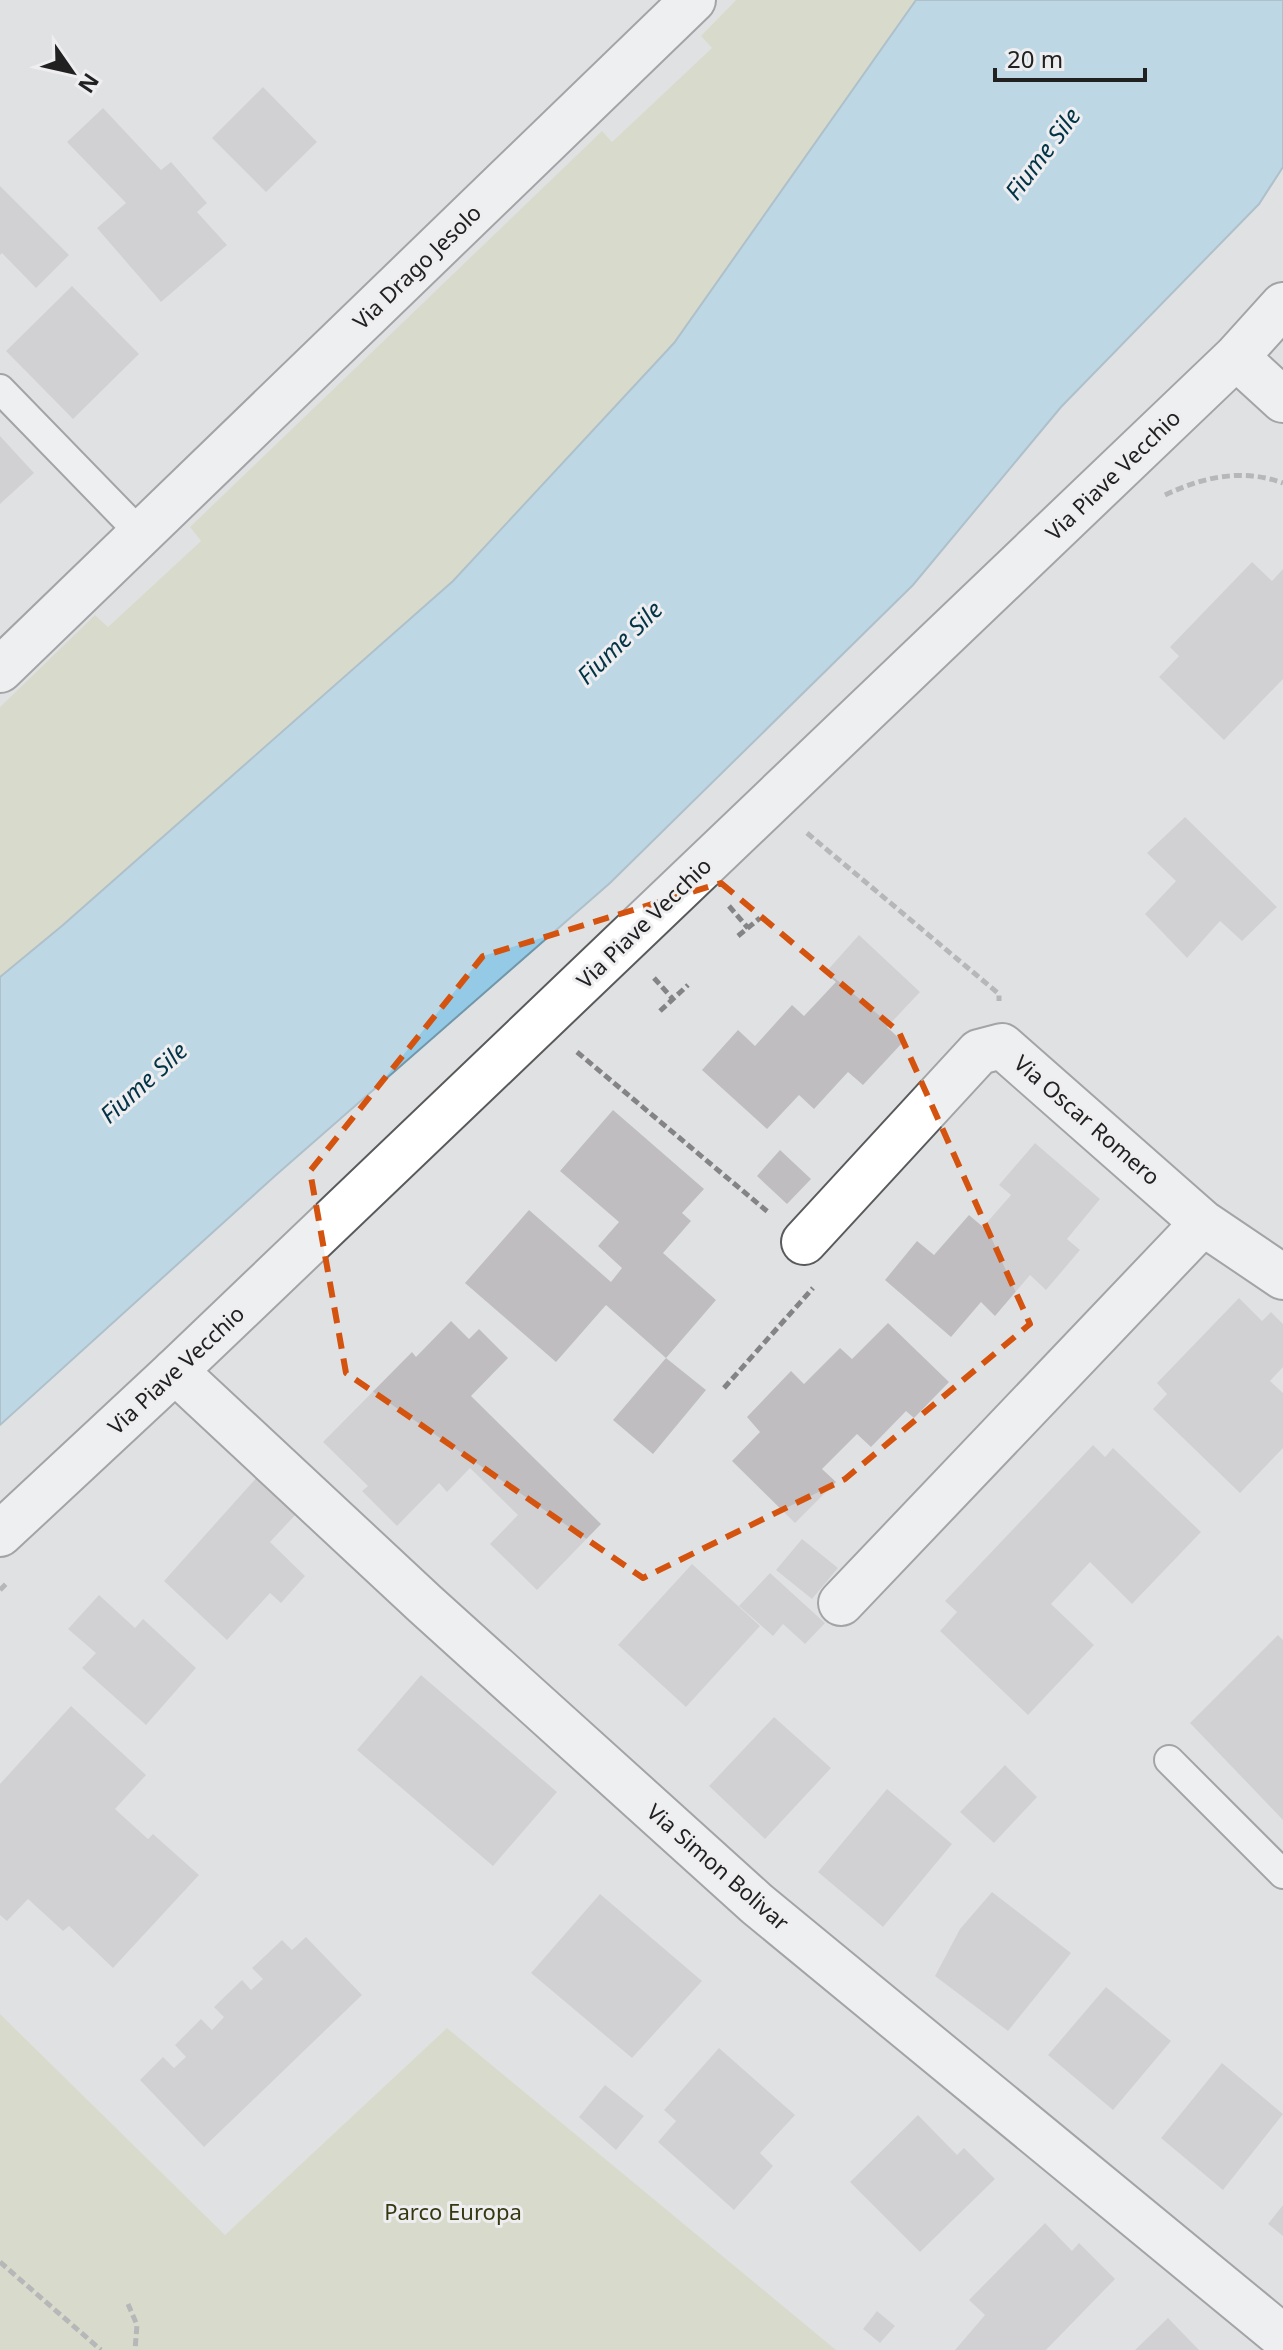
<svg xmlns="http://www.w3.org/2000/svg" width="1283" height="2350" viewBox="0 0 1283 2350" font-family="'Noto Sans',sans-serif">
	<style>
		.green { fill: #cfd3ae }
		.water { fill: #94cae5; stroke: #7297aa; stroke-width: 2 }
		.building { fill: #bfbdbf }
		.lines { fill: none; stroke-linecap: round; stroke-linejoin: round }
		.lane-casing { stroke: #595a5b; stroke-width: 32 }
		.street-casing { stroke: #595a5b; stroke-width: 48 }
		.secondary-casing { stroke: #595a5b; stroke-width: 48 }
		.path { stroke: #848486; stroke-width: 5; stroke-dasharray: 8 4; stroke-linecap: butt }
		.lane { stroke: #fff; stroke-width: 28 }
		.street { stroke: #fff; stroke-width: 44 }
		.secondary { stroke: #fff; stroke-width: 44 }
		.marked { fill: none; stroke: #d4530e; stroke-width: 6; stroke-dasharray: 16 10; stroke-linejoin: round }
		.labels { text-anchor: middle; stroke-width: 6; stroke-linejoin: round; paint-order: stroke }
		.street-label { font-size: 22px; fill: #212122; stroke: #eeeef0 }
		.park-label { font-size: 22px; fill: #363810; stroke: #eeeef0 }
		.water-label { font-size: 24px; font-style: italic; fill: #023346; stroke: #eeeef0 }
	</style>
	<rect width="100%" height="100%" fill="#e0e1e3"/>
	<path class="green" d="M 736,0 L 916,0 L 674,343 L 453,581 L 63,925 L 0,977 L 0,707 L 95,615 L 108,627 L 201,541 L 190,527 L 602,131 L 612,142 L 712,48 L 701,36 Z
		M 0,2014 L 225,2235 L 447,2028 L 836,2350 L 0,2350 Z"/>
	<path class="water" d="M 916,0 L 1283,0 L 1283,167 L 1259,204 L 1061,407 L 913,585 L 610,883 L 276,1175 L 0,1425 L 0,977 L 63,925 L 453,581 L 674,343 Z"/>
	<path class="building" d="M 263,87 L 317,142 L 266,192 L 212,138 Z
		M 103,108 L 161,170 L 171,162 L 207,203 L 197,212 L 227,245 L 161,302 L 97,228 L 126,203 L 67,142 Z
		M 0,186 L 69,255 L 36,288 L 2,253 L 0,255 Z
		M 72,286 L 139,354 L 73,419 L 6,351 Z
		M 0,436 L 34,473 L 0,504 Z
		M 1252,562 L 1272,581 L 1283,569 L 1283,679 L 1224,740 L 1159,677 L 1179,656 L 1170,647 Z
		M 1185,817 L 1277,907 L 1242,941 L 1220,921 L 1187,958 L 1145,914 L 1176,881 L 1147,853 Z
		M 859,935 L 920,992 L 887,1027 L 903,1042 L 863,1085 L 848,1072 L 814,1109 L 799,1095 L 767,1129 L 702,1070 L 738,1030 L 755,1046 L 792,1005 L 804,1016 L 836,982 L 825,973 Z
		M 613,1110 L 704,1189 L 682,1213 L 691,1221 L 663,1253 L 716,1300 L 666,1358 L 606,1305 L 556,1362 L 465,1283 L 529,1210 L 611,1282 L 622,1268 L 598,1246 L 619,1222 L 560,1171 Z
		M 1035,1143 L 1100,1199 L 1067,1239 L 1080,1250 L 1046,1290 L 1030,1275 L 995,1316 L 981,1302 L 951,1337 L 885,1280 L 917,1241 L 934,1255 L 969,1215 L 983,1227 L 1011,1195 L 999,1185 Z
		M 780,1150 L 811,1179 L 787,1204 L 757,1176 Z
		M 1239,1298 L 1262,1321 L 1271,1312 L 1283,1324 L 1283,1367 L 1270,1381 L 1283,1393 L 1283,1448 L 1240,1493 L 1153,1409 L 1167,1394 L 1157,1383 Z
		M 451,1321 L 469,1339 L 479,1329 L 508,1358 L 471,1396 L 601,1524 L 537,1590 L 490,1544 L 518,1515 L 470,1468 L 447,1492 L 439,1483 L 397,1526 L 362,1491 L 368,1486 L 323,1442 L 412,1352 L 416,1357 Z
		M 888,1323 L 949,1382 L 914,1418 L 906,1411 L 871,1447 L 857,1434 L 822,1469 L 836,1482 L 795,1523 L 732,1461 L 760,1432 L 747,1417 L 791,1371 L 804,1384 L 840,1348 L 852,1359 Z
		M 666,1358 L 706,1390 L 653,1454 L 613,1420 Z
		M 1093,1445 L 1105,1457 L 1113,1448 L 1201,1532 L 1132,1604 L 1090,1562 L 1051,1604 L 1094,1645 L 1028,1715 L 940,1631 L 957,1612 L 945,1601 Z
		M 258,1476 L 298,1512 L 270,1542 L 305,1576 L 281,1603 L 270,1593 L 227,1640 L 164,1581 Z
		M 802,1539 L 838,1568 L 812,1599 L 776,1570 Z
		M 692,1564 L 760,1626 L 686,1707 L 618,1645 Z
		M 770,1573 L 825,1623 L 805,1644 L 783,1624 L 773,1636 L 739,1606 Z
		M 99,1595 L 135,1628 L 143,1619 L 196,1668 L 146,1725 L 82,1668 L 96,1653 L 68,1629 Z
		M 1278,1635 L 1283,1640 L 1283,1820 L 1190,1723 Z
		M 421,1675 L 557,1792 L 493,1866 L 357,1750 Z
		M 71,1706 L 146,1775 L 115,1809 L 148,1839 L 153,1834 L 199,1875 L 113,1968 L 69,1926 L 63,1931 L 28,1899 L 7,1921 L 0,1915 L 0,1784 Z
		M 774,1717 L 831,1768 L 765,1839 L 709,1786 Z
		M 1005,1765 L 1037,1797 L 994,1843 L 960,1812 Z
		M 887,1789 L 952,1844 L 883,1927 L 818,1872 Z
		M 992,1892 L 1071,1953 L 1008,2031 L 935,1976 L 960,1929 Z
		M 600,1894 L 702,1981 L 632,2058 L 531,1973 Z
		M 306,1937 L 362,1995 L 204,2147 L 140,2080 L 163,2057 L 174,2068 L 186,2057 L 175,2045 L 201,2019 L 212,2030 L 224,2017 L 214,2007 L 242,1980 L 251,1990 L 263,1979 L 252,1968 L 282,1940 L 292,1950 Z
		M 1106,1987 L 1171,2041 L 1113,2110 L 1048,2055 Z
		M 719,2048 L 795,2115 L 760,2153 L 773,2166 L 734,2210 L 658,2142 L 676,2121 L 664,2110 Z
		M 1222,2063 L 1283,2114 L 1223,2190 L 1161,2138 Z
		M 605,2085 L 644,2116 L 616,2150 L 579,2117 Z
		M 918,2115 L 957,2155 L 964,2148 L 995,2179 L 920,2252 L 850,2182 Z
		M 1283,2205 L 1283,2236 L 1268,2224 Z
		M 1045,2223 L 1072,2251 L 1079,2243 L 1115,2279 L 1046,2350 L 955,2350 L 985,2315 L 969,2300 Z
		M 877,2311 L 895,2326 L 880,2343 L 863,2329 Z
		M 1168,2318 L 1199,2350 L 1135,2350 Z"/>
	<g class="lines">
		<defs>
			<path id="lane" d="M 0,389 L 141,534
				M 1169,1760 L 1283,1874"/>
			<path id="street" d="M 0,670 L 693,0
				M 804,1242 L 979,1052 L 1002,1046 L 1203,1223 L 1283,1277
				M 175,1371 L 425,1604 L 757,1904 L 1283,2337
				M 841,1603 L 1203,1223"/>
			<path id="secondary" d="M 1236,357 L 1283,400
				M 0,1534 L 175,1371 L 1236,357 L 1283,305"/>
		</defs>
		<use href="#lane" class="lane-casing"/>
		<use href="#street" class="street-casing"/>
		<use href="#secondary" class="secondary-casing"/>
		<path class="path" d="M 1165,495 C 1203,477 1242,468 1283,483
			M 807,833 L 999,994 L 999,1001
			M 729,906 L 748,928
			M 738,936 L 760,918
			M 654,978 L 672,998
			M 660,1011 L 688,985
			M 577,1052 L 768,1212
			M 724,1388 L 813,1288
			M 0,1590 L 8,1582
			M 0,2262 L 101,2350
			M 128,2304 L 137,2325 L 135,2350"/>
		<use href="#lane" class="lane"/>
		<use href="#street" class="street"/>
		<use href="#secondary" class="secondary"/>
	</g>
	<path d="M0 0H1283V2350H0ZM 721,883 L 899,1032 L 1030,1324 L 845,1479 L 643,1578 L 346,1373 L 310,1171 L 483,956 Z" fill="#e0e1e3" fill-opacity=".55" fill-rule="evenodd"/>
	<path class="marked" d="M 721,883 L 899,1032 L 1030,1324 L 845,1479 L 643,1578 L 346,1373 L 310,1171 L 483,956 Z"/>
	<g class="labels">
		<g class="street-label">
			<text transform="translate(417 267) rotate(-44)" y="8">Via Drago Jesolo</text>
			<text transform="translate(1113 475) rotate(-44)" y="8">Via Piave Vecchio</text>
			<text transform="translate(644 923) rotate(-44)" y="8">Via Piave Vecchio</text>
			<text transform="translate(1087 1120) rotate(41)" y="8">Via Oscar Romero</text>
			<text transform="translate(176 1370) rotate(-43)" y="8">Via Piave Vecchio</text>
			<text transform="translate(718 1867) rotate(41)" y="8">Via Simon Bolivar</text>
		</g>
		<g class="park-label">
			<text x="453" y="2220">Parco Europa</text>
		</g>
		<g class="water-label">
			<text transform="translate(1043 154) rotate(-53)" y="8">Fiume Sile</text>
			<text transform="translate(620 643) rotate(-44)" y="8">Fiume Sile</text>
			<text transform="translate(144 1083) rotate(-42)" y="8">Fiume Sile</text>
		</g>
	</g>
	<g transform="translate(72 72) rotate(124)" stroke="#eeeef0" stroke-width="6" paint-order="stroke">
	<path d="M0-6L14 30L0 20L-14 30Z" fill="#212122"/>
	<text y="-12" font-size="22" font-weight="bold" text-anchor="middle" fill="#212122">N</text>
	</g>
	<path d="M995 68v12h150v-12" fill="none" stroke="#212122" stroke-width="4"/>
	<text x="1007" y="68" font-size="24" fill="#212122" stroke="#eeeef0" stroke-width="6" paint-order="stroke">20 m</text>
</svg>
